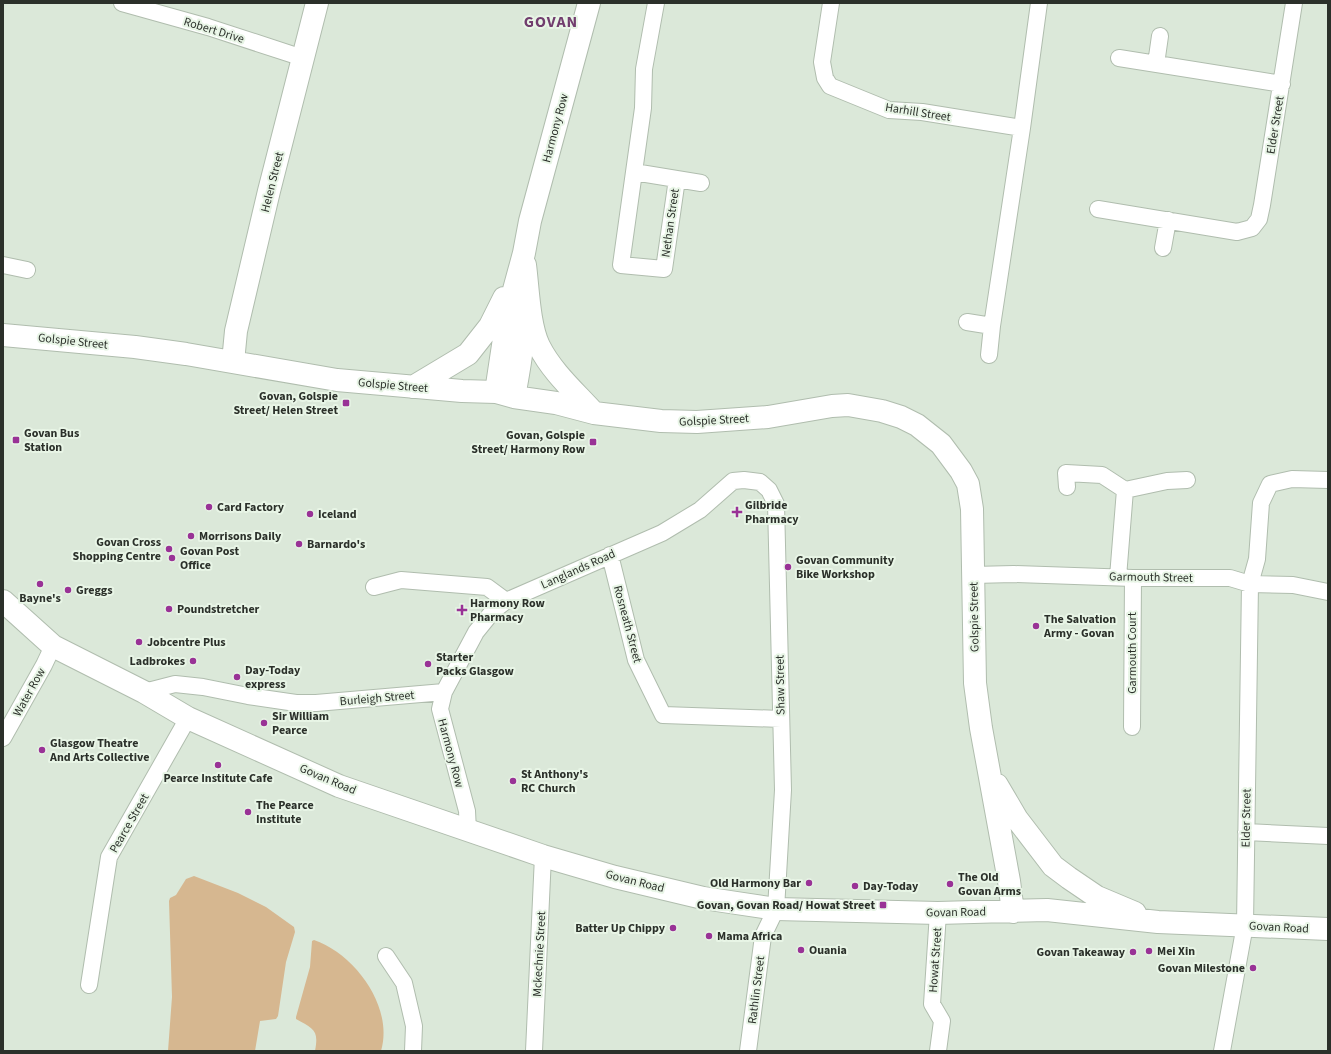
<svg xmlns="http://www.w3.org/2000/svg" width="1331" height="1054" viewBox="0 0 1331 1054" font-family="'Source Sans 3',sans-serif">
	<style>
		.green { fill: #d6b790 }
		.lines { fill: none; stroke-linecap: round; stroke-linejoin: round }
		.street-casing { stroke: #b0bdae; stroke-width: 18 }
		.secondary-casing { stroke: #b0bdae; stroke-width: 24 }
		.street { stroke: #fff; stroke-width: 16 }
		.secondary { stroke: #fff; stroke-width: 22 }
		.poi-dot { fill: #993296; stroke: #e8f5e6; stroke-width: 1.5 }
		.labels { text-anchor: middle; stroke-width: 4; stroke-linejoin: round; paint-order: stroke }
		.street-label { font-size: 12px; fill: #2b302a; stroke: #e8f5e6 }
		.poi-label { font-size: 12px; font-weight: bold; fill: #2b302a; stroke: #e8f5e6; text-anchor: start }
		.district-label { font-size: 16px; font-weight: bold; letter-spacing: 1px; fill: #713d6e; stroke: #e8f5e6 }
	</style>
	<rect width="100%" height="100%" fill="#dbe8d9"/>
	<path class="green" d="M 194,876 L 238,893 L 266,907 L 294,927 L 295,932 L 286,962 L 278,1016 L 276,1019 L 260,1021 L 255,1051 L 168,1051 L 172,997 L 169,901 L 170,898 L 176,895 L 186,879 Z
		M 314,940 C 355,954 394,1007 381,1051 L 315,1051 C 319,1030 314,1029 296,1019 L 296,1017 L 310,967 L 312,941 Z"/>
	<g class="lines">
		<defs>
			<path id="street" d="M 122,3 L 208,27 L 303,58
				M 831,3 L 822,62 L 825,78 L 830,86 L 889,110 L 922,112 L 1022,128 L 1039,3
				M 1119,58 L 1282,84
				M 1156,64 L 1160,36
				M 634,172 L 643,108 L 644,69 L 656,3
				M 677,179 L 664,269 L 621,265 L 634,172 L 701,183
				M 1098,209 L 1237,232 L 1252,228 L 1259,219 L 1262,205 L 1294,3
				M 1163,248 L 1168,220
				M 3,265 L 27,270
				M 967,322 L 992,326
				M 989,355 L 992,326 L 1022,128
				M 1067,487 L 1066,473 L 1102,475 L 1125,490 L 1167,481 L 1187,480
				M 610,555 L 636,660 L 663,715 L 781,719
				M 973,575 L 1014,574 L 1133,578 L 1230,578 L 1250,584 L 1293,585 L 1328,592
				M 1118,577 L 1125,490
				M 374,587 L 401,580 L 487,587 L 506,601
				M 144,692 L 175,684 L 203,687 L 248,696 L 296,703 L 316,703 L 444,692
				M 1132,727 L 1133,578
				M 3,738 L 44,665 L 53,646
				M 468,831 L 467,811 L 440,709 L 444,692 L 476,632 L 493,611 L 506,601 L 662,533 L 700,510 L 733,481 L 744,480 L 760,482 L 769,490 L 776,504 L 783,790 L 776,909 L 763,936 L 748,1051
				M 1246,832 L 1328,836
				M 386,956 L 404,983 L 414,1026 L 413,1051
				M 89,985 L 109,857 L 188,718
				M 534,1051 L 543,856
				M 938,1051 L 942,1021 L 932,1004 L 938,913
				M 1222,1051 L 1245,925 L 1250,584 L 1257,559 L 1261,503 L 1270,484 L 1292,479 L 1328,480"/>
			<path id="secondary" d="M 525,265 C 528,288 529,326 539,346 C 552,372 575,392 594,413
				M 3,335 L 135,347 L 186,354 L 337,380 L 462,391 L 496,392 L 514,397 L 556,403 L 594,413 L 661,421 L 697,422 L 768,417 L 832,406 L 848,405 L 882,411 L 901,417 L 917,425 L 941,444 L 961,471 L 968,484 L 972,509 L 975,683 L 981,728 L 1009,881 L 1013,912
				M 233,362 L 236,331 L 269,191 L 317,3
				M 413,387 L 468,354 L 490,326 L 504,298
				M 496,392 L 508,312 L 524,253 L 530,221 L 589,3
				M 514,397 C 519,370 524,342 524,315
				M 3,601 L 53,646 L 144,692 L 188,718 L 339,786 L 543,856 L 615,877 L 703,898 L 776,909 L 938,913 L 1047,910 L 1158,922 L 1328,929
				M 997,785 L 1017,819 L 1053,866 L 1069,878 L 1097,897 L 1135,913"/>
		</defs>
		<use href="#street" class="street-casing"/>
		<use href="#secondary" class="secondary-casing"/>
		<use href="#street" class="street"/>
		<use href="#secondary" class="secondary"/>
	</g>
	<g class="poi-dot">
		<rect x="342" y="399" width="8" height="8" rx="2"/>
		<rect x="12" y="436" width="8" height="8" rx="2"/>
		<rect x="589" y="438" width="8" height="8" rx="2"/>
		<circle cx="209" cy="507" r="4"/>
		<path d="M735 506h4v4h4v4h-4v4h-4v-4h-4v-4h4z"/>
		<circle cx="310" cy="514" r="4"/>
		<circle cx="191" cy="536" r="4"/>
		<circle cx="299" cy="544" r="4"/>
		<circle cx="169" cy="549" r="4"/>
		<circle cx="172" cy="558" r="4"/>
		<circle cx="788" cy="567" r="4"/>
		<circle cx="40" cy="584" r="4"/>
		<circle cx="68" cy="590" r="4"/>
		<circle cx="169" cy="609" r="4"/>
		<path d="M460 604h4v4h4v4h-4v4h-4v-4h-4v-4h4z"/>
		<circle cx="1036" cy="626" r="4"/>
		<circle cx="139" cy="642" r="4"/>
		<circle cx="193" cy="661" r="4"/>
		<circle cx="428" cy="664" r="4"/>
		<circle cx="237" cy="677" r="4"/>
		<circle cx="264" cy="723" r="4"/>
		<circle cx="42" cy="750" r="4"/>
		<circle cx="218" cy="765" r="4"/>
		<circle cx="513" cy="781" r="4"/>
		<circle cx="248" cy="812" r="4"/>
		<circle cx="809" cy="883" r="4"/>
		<circle cx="950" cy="884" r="4"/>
		<circle cx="855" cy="886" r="4"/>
		<rect x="879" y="901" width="8" height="8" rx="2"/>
		<circle cx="673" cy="928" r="4"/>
		<circle cx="709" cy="936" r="4"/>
		<circle cx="801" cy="950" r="4"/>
		<circle cx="1149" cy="951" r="4"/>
		<circle cx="1133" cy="952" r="4"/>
		<circle cx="1253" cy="968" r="4"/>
	</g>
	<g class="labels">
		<g class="street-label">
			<text transform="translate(214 30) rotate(17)" y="4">Robert Drive</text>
			<text transform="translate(918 112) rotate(9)" y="4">Harhill Street</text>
			<text transform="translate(1275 125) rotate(-81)" y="4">Elder Street</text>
			<text transform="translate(555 128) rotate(-75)" y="4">Harmony Row</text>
			<text transform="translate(272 182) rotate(-76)" y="4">Helen Street</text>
			<text transform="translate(670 223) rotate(-82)" y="4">Nethan Street</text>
			<text transform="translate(73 341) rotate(6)" y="4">Golspie Street</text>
			<text transform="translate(393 385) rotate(5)" y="4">Golspie Street</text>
			<text transform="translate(714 420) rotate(-3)" y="4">Golspie Street</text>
			<text transform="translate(578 569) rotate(-24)" y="4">Langlands Road</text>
			<text transform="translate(1151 577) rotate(1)" y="4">Garmouth Street</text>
			<text transform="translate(974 617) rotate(-91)" y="4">Golspie Street</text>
			<text transform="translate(628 624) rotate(75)" y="4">Rosneath Street</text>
			<text transform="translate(1132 653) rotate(-90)" y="4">Garmouth Court</text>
			<text transform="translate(780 685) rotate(-91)" y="4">Shaw Street</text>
			<text transform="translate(29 692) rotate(-61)" y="4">Water Row</text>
			<text transform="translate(377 698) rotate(-5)" y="4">Burleigh Street</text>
			<text transform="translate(451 753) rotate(75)" y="4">Harmony Row</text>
			<text transform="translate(328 779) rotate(23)" y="4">Govan Road</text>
			<text transform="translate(1246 818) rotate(-89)" y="4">Elder Street</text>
			<text transform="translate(129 823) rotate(-60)" y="4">Pearce Street</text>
			<text transform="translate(635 881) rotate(14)" y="4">Govan Road</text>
			<text transform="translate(956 912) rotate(-1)" y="4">Govan Road</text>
			<text transform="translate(1279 927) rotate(3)" y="4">Govan Road</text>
			<text transform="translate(539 954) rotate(-87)" y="4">Mckechnie Street</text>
			<text transform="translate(935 960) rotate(-86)" y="4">Howat Street</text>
			<text transform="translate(756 990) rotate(-83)" y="4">Rathlin Street</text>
		</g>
		<g class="poi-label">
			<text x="338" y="400" text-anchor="end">Govan, Golspie<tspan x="338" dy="14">Street/ Helen Street</tspan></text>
			<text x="24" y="437">Govan Bus<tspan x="24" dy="14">Station</tspan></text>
			<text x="585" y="439" text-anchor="end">Govan, Golspie<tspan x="585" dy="14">Street/ Harmony Row</tspan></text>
			<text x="745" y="509">Gilbride<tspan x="745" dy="14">Pharmacy</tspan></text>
			<text x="217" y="511">Card Factory</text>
			<text x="318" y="518">Iceland</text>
			<text x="199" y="540">Morrisons Daily</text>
			<text x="161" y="546" text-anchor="end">Govan Cross<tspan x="161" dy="14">Shopping Centre</tspan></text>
			<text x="307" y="548">Barnardo's</text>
			<text x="180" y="555">Govan Post<tspan x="180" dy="14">Office</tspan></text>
			<text x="796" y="564">Govan Community<tspan x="796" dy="14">Bike Workshop</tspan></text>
			<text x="76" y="594">Greggs</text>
			<text x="40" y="602" text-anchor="middle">Bayne's</text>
			<text x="470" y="607">Harmony Row<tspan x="470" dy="14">Pharmacy</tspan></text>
			<text x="177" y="613">Poundstretcher</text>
			<text x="1044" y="623">The Salvation<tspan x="1044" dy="14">Army - Govan</tspan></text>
			<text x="147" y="646">Jobcentre Plus</text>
			<text x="436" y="661">Starter<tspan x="436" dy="14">Packs Glasgow</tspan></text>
			<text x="185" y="665" text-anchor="end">Ladbrokes</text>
			<text x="245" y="674">Day-Today<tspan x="245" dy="14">express</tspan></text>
			<text x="272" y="720">Sir William<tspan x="272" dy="14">Pearce</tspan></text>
			<text x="50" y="747">Glasgow Theatre<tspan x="50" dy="14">And Arts Collective</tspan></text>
			<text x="521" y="778">St Anthony's<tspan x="521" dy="14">RC Church</tspan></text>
			<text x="218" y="782" text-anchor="middle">Pearce Institute Cafe</text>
			<text x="256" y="809">The Pearce<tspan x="256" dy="14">Institute</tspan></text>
			<text x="958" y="881">The Old<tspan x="958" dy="14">Govan Arms</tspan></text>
			<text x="801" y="887" text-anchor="end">Old Harmony Bar</text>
			<text x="863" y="890">Day-Today</text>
			<text x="875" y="909" text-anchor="end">Govan, Govan Road/ Howat Street</text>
			<text x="665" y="932" text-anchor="end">Batter Up Chippy</text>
			<text x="717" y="940">Mama Africa</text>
			<text x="809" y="954">Ouania</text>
			<text x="1157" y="955">Mei Xin</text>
			<text x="1125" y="956" text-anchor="end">Govan Takeaway</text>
			<text x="1245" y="972" text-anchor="end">Govan Milestone</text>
		</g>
		<g class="district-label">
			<text x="551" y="27">GOVAN</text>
		</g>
	</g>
	<rect width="1331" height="1054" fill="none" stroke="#2b302a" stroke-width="8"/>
</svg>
